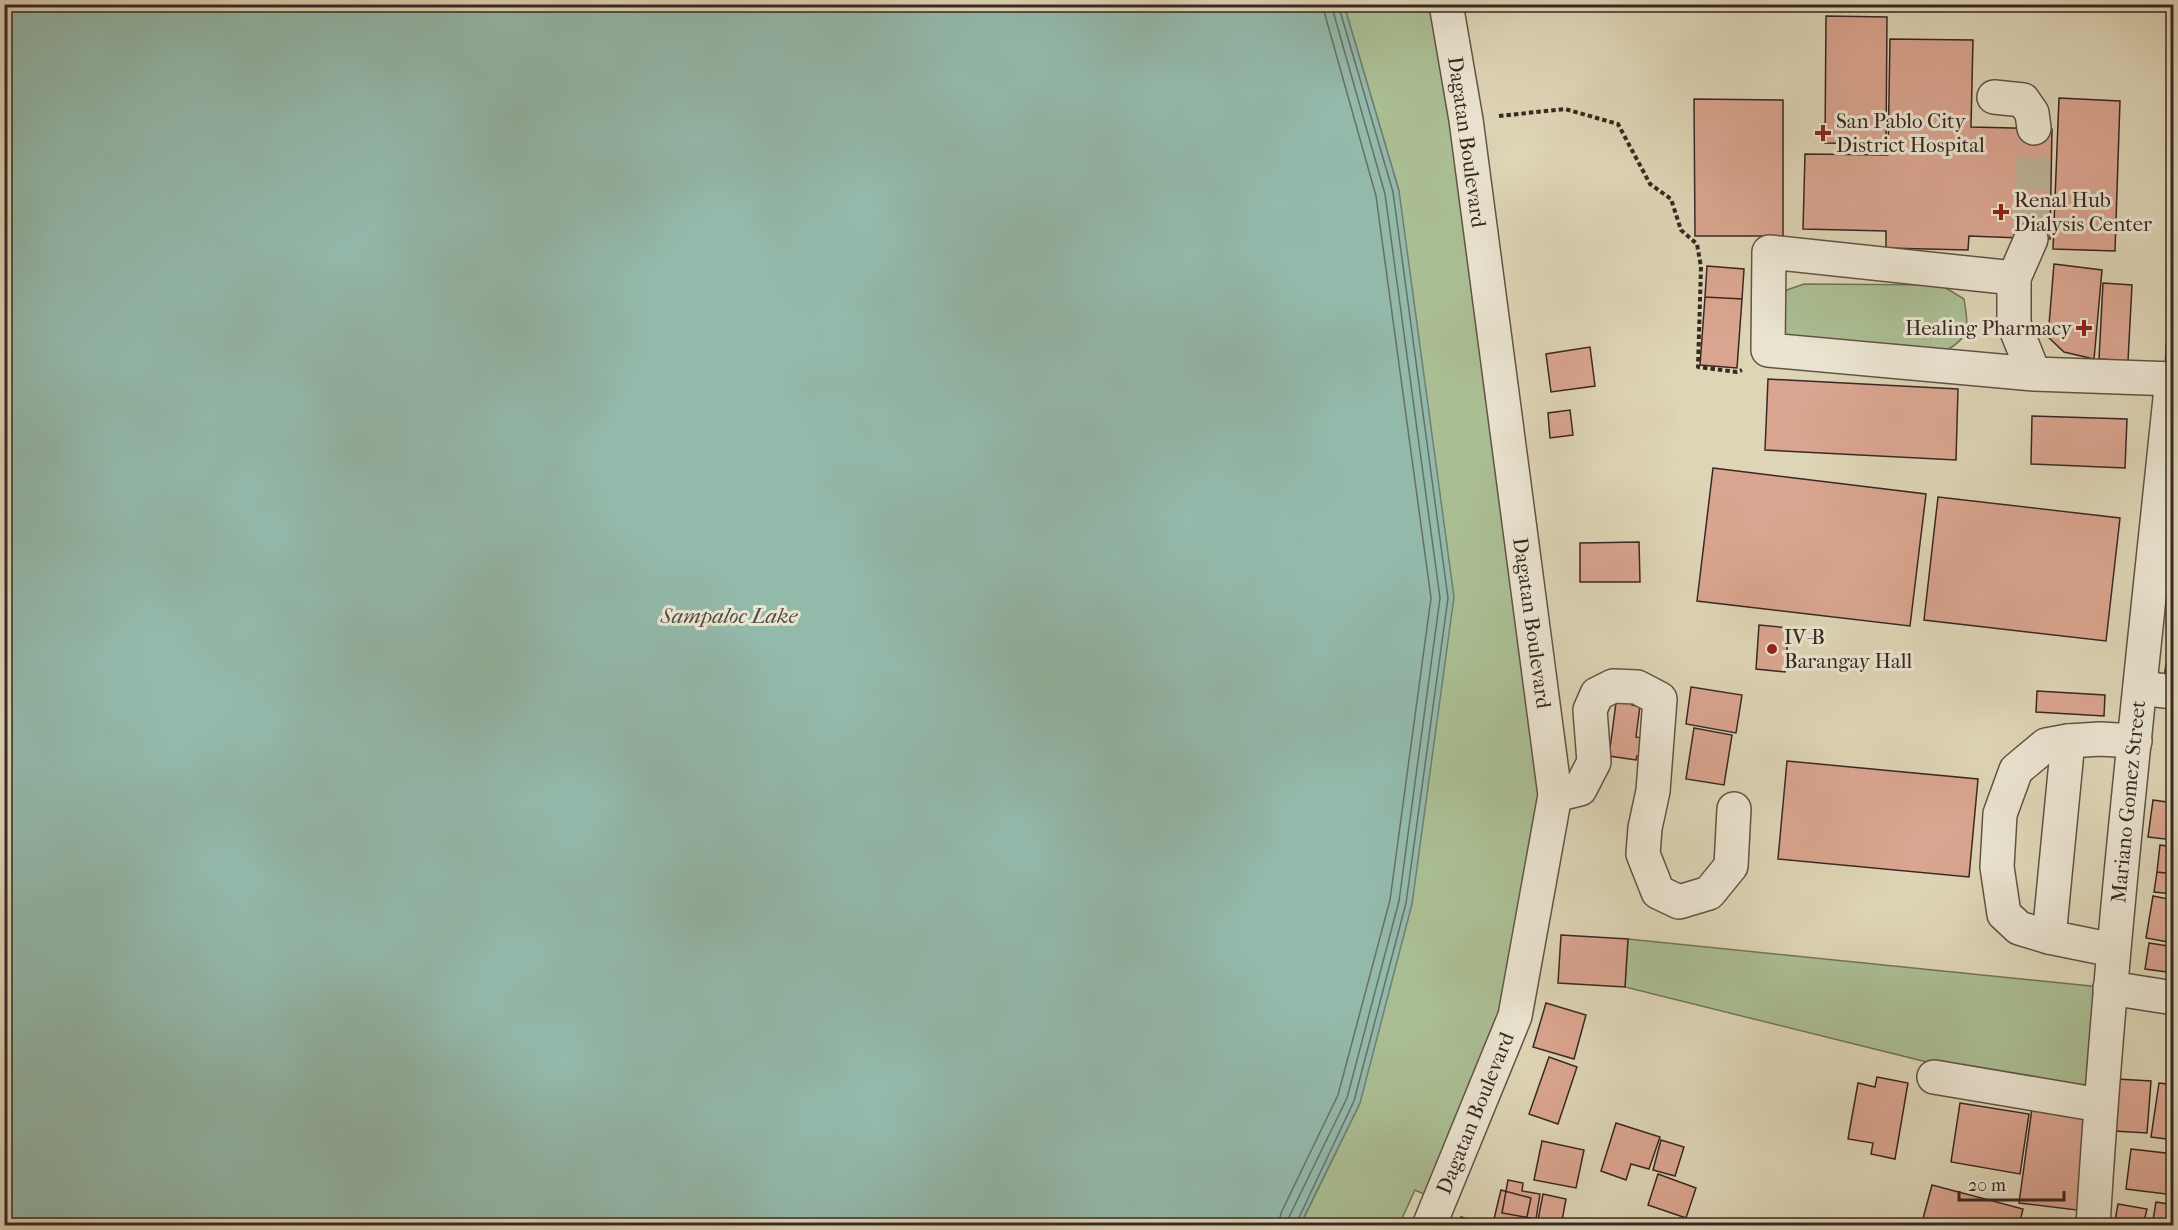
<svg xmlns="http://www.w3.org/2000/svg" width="2178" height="1230" viewBox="0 0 2178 1230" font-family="'IM FELL French Canon',serif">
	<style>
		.green { fill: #abbe93; stroke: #72735a; stroke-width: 1.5 }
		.water { fill: #93b9ab; stroke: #6f7f74; stroke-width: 1.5 }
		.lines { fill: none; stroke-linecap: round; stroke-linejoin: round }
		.shore { stroke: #667066; stroke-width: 1.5 }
		.building { fill: #daa590; stroke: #392822; stroke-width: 1.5 }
		.minor-tunnel { stroke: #bdb298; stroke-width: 33; stroke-dasharray: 33 16; stroke-linecap: butt }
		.minor-casing { stroke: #625347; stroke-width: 36 }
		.path { stroke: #392822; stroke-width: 4; stroke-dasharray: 4.5 3; stroke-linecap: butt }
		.minor { stroke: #eae4d0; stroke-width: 33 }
		.poi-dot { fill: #8f2418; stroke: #eae4d0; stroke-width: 2 }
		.labels { text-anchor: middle; stroke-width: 6; stroke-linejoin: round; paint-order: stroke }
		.poi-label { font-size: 21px; fill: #392822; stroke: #eae4d0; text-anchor: start }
		.street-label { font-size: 21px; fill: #392822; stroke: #eae4d0 }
		.water-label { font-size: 22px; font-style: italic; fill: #504c44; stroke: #eae4d0 }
	</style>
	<rect width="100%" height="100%" fill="#ded5b6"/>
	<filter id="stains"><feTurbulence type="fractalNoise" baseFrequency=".00333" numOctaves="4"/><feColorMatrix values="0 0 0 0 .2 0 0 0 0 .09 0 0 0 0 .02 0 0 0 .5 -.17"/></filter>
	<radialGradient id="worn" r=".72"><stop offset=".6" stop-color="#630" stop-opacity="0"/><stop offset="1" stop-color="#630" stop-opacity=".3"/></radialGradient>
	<path class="green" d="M 1344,5 L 1446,5 L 1555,795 L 1521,946 L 1439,1201 L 1415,1190 L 1399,1225 L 1300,1226 L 1360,1103 L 1399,191 Z
		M 1804,284 L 1941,285 L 1964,299 C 1969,329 1970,340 1940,353 L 1805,347 L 1782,334 L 1777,302 L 1787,290 Z
		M 2172,557 L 2174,558 L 2173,604 L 2167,603 Z
		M 1628,939 L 2110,988 L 2100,1105 L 1625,987 Z"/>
	<path class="water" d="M 5,4 L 1344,5 L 1399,191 L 1454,597 L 1412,904 L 1360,1103 L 1300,1225 L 5,1225 Z"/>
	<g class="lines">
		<path class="shore" d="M 1278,1226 L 1281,1213 L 1338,1095 L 1390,900 L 1431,598 L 1376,196 L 1322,4
			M 1287,1226 L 1289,1217 L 1347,1098 L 1399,901 L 1440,598 L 1385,194 L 1331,4
			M 1295,1226 L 1354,1101 L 1406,903 L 1448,598 L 1393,192 L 1338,4"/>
	</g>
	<path class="building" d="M 1826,16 L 1887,17 L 1886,144 L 1825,143 Z
		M 1890,39 L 1973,40 L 1971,127 L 2052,129 L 2050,239 L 1969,236 L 1968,250 L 1886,248 L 1886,231 L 1803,229 L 1805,154 L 1888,155 Z
		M 2059,98 L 2120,101 L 2115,251 L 2053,249 Z
		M 1694,99 L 1783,100 L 1783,236 L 1695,236 Z
		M 2054,264 L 2102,270 L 2094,359 L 2064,352 L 2048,337 Z
		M 1707,266 L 1744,269 L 1742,299 L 1705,297 Z
		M 2103,283 L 2132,285 L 2128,361 L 2099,359 Z
		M 1705,297 L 1742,299 L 1737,368 L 1700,365 Z
		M 2168,315 L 2174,315 L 2174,368 L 2165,368 Z
		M 1590,347 L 1595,386 L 1551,392 L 1546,354 Z
		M 1768,379 L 1958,389 L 1956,460 L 1765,450 Z
		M 1570,410 L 1573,435 L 1550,438 L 1548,413 Z
		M 2032,416 L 2127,419 L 2125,468 L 2031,464 Z
		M 1713,468 L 1926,494 L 1910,626 L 1697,601 Z
		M 1938,497 L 2120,518 L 2106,641 L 1924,620 Z
		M 1639,542 L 1640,582 L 1580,582 L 1580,543 Z
		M 1759,625 L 1789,628 L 1785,672 L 1756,669 Z
		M 2168,653 L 2174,654 L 2174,685 L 2163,683 Z
		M 1691,687 L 1742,695 L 1736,733 L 1686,724 Z
		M 2037,691 L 2105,695 L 2104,716 L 2036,712 Z
		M 1617,695 L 1633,698 L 1632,705 L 1640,706 L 1636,737 L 1646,739 L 1644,756 L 1637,756 L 1636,760 L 1609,756 Z
		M 1694,728 L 1732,735 L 1724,785 L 1686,779 Z
		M 1787,761 L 1978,779 L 1969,877 L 1778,859 Z
		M 2153,800 L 2174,803 L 2174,840 L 2148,837 Z
		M 2160,845 L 2174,847 L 2174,874 L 2157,872 Z
		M 2157,872 L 2174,874 L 2174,894 L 2154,892 Z
		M 2153,896 L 2174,900 L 2174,943 L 2146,938 Z
		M 1561,935 L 1628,939 L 1625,987 L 1558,983 Z
		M 2149,943 L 2174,947 L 2174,973 L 2145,969 Z
		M 1546,1003 L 1586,1015 L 1574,1059 L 1533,1047 Z
		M 1549,1057 L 1577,1067 L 1558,1124 L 1529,1114 Z
		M 1877,1077 L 1908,1083 L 1895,1159 L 1871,1154 L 1873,1143 L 1848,1139 L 1858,1083 L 1875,1087 Z
		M 2117,1079 L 2151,1081 L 2147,1133 L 2114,1131 Z
		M 2159,1083 L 2174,1085 L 2174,1140 L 2151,1137 Z
		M 2033,1101 L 2098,1109 L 2085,1211 L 2019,1203 Z
		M 1960,1103 L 2029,1114 L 2020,1174 L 1951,1162 Z
		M 1616,1123 L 1660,1137 L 1649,1169 L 1631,1164 L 1626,1180 L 1601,1171 Z
		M 1661,1140 L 1684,1147 L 1675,1176 L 1653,1170 Z
		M 1542,1141 L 1584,1150 L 1576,1188 L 1534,1180 Z
		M 2169,1142 L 2174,1143 L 2174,1151 L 2168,1150 Z
		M 2131,1149 L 2174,1154 L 2174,1195 L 2126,1189 Z
		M 1658,1174 L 1696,1188 L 1686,1218 L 1648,1205 Z
		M 1508,1180 L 1523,1183 L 1522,1191 L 1540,1194 L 1536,1219 L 1502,1213 Z
		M 1932,1185 L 2023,1209 L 2019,1226 L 1921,1226 Z
		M 1501,1190 L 1531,1198 L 1525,1226 L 1503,1226 L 1493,1223 Z
		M 1543,1194 L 1566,1199 L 1561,1226 L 1537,1225 Z
		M 2156,1202 L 2174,1205 L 2174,1226 L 2152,1226 Z
		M 2118,1204 L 2147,1209 L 2143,1226 L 2114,1226 Z
		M 1461,1217 L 1483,1224 L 1483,1226 L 1458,1226 Z"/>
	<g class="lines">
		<path class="minor-tunnel" d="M 2031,239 L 2034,128"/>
		<defs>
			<g id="minor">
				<path d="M 1994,97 L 2023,100 L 2032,113 L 2034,128"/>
				<path d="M 2014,278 L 2031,239"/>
				<path d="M 2034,374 L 2014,324 L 2014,278 L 1769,252 L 1768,350 L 2034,374 L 2174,379"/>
				<path d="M 2140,688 L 2174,692"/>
				<path d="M 1555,795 L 1580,789 L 1594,762 L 1590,710 L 1597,694 L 1613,686 L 1637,687 L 1660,699 L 1653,791 L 1645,828 L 1643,854 L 1658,892 L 1679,902 L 1709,893 L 1731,866 L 1734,809"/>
				<path d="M 2049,937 L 2068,741"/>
				<path d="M 2113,950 L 2049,937 L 2019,928 L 2004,914 L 1997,867 L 2000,814 L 2016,770 L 2046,745 L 2068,741 L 2100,739 L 2135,741"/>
				<path d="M 2110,988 L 2174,998"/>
				<path d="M 1934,1077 L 2100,1105"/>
				<path id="s1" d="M 1429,1226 L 1515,1016 L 1555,795 L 1466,120 L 1446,4"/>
				<path id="s2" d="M 2093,1226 C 2110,942 2143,661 2172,379"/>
			</g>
		</defs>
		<use href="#minor" class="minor-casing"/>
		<path class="path" d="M 1499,116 L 1565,109 L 1618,124 L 1650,184 L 1671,199 L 1681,230 L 1697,244 L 1701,267 L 1698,367 L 1737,372 L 1742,370"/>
		<use href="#minor" class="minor"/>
	</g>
	<g class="poi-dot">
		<path d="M1820 124h6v6h6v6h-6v6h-6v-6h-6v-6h6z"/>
		<path d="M1998 203h6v6h6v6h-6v6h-6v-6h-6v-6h6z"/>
		<path d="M2081 319h6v6h6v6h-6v6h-6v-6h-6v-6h6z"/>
		<circle cx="1772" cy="649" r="6"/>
	</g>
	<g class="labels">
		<g class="poi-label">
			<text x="1836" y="128">San Pablo City<tspan x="1836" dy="24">District Hospital</tspan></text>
			<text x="2014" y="207">Renal Hub<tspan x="2014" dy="24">Dialysis Center</tspan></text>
			<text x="2072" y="335" text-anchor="end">Healing Pharmacy</text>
			<text x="1784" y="644">IV-B<tspan x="1784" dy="24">Barangay Hall</tspan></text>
		</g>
		<g class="street-label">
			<text transform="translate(1467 142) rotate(82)" y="7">Dagatan Boulevard</text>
			<text transform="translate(1532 623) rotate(82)" y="7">Dagatan Boulevard</text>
			<text dy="7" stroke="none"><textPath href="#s2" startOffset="426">Mariano Gomez Street</textPath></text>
			<text dy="7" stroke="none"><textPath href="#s1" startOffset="122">Dagatan Boulevard</textPath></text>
		</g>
		<g class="water-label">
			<text x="729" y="623">Sampaloc Lake</text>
		</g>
	</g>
	<rect width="2178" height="1230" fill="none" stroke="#ded5b6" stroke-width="24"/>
	<rect x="6" y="6" width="2166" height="1218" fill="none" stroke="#392822" stroke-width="3"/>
	<rect x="12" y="12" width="2154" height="1206" fill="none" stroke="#392822" stroke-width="1.5"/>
	<path d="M1959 1191v9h105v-9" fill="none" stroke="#392822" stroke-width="3"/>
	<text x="1968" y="1191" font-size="18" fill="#392822" stroke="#eae4d0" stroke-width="4.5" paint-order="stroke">20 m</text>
	<rect width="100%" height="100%" filter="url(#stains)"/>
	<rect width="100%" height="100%" fill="url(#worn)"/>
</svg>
